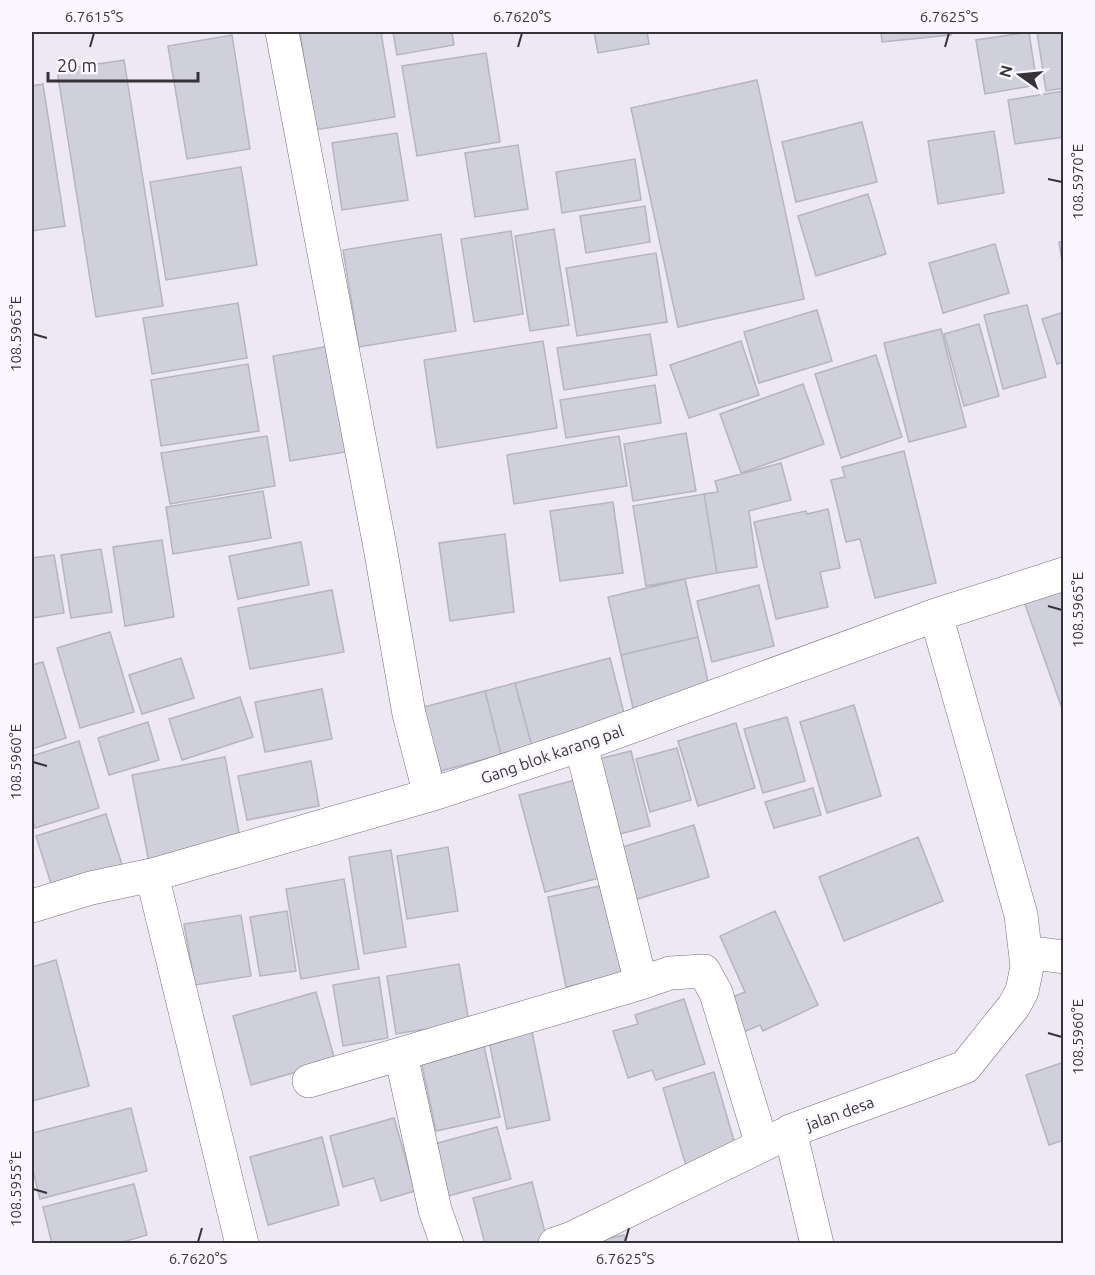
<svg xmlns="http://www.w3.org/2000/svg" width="1095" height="1275" viewBox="0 0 1095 1275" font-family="Ubuntu,sans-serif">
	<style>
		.building { fill: #d0cfdc; stroke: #b5b4c1; stroke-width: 1.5 }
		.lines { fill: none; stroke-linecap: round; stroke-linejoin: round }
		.minor-casing { stroke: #75707b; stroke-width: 34 }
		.minor { stroke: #fff; stroke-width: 33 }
		.ticks { fill: none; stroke: #363338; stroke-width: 2 }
		.labels { text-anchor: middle; stroke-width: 6; stroke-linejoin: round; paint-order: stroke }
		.street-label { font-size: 16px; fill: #363338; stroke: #faf7fe }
		.neatline { fill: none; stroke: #363338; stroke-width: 2 }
		.ticks-label { font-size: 15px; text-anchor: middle; fill: #363338 }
	</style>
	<rect width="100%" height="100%" fill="#eee8f5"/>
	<path class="building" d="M 300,32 L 381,32 L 395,117 L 315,130 Z
		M 393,32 L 452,32 L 454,45 L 397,55 Z
		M 594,32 L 647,32 L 649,44 L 598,53 Z
		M 881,32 L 951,32 L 951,35 L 882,42 Z
		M 1029,32 L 1037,85 L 985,94 L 976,40 Z
		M 1037,32 L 1064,32 L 1064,88 L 1046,91 Z
		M 232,35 L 250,149 L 187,159 L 168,46 Z
		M 486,53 L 500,142 L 417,156 L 402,66 Z
		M 124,60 L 163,306 L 96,317 L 57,70 Z
		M 757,80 L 804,299 L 678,327 L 631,108 Z
		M 43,84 L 65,226 L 32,231 L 32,86 Z
		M 1064,91 L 1064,137 L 1015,144 L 1008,100 Z
		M 862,122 L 877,182 L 796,202 L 782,142 Z
		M 994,131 L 1004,193 L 938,204 L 928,141 Z
		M 397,133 L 408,200 L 342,210 L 332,143 Z
		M 518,145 L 528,209 L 475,217 L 465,153 Z
		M 635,159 L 641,200 L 562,213 L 556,172 Z
		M 241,167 L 257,265 L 166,280 L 150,182 Z
		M 868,194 L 886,254 L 816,276 L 798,216 Z
		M 645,206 L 650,242 L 586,253 L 580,216 Z
		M 554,229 L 569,325 L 530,331 L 515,236 Z
		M 511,231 L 523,314 L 474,322 L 461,239 Z
		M 441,234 L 456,331 L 359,347 L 343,250 Z
		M 1064,241 L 1064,274 L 1059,242 Z
		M 995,244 L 1009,293 L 943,313 L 929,263 Z
		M 656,253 L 667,322 L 577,336 L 566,268 Z
		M 238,303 L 247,358 L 152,374 L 143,318 Z
		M 1027,305 L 1046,377 L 1003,389 L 984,315 Z
		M 817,310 L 832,361 L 759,383 L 744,332 Z
		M 1064,312 L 1064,362 L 1057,364 L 1042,319 Z
		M 979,324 L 999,396 L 964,406 L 944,334 Z
		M 941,329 L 966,427 L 909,442 L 884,343 Z
		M 650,334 L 657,375 L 564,390 L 557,348 Z
		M 543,341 L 557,428 L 437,448 L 424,360 Z
		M 741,341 L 759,395 L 689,418 L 670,365 Z
		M 335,345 L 352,451 L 290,461 L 273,356 Z
		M 876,355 L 902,437 L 841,458 L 815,374 Z
		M 248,364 L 259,431 L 161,446 L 151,380 Z
		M 803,384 L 824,444 L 741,473 L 720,414 Z
		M 655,385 L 661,423 L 566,438 L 560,400 Z
		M 686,433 L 696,491 L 633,501 L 624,444 Z
		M 267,436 L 275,486 L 170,504 L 161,453 Z
		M 619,436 L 627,486 L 514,504 L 507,455 Z
		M 904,451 L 936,583 L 875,598 L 860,539 L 846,542 L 831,480 L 845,477 L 842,467 Z
		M 781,463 L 791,500 L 749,511 L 757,567 L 717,573 L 704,494 L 718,492 L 715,481 Z
		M 263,491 L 271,538 L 173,554 L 166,507 Z
		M 704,494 L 717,573 L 646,586 L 633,506 Z
		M 613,502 L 623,573 L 560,581 L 550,511 Z
		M 828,509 L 840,568 L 820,572 L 828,607 L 776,619 L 754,522 L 806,511 L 807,514 Z
		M 505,534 L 514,612 L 450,621 L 439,543 Z
		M 162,540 L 174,617 L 125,626 L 113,547 Z
		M 301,542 L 309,585 L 238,599 L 229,556 Z
		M 101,549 L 112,612 L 71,618 L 61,555 Z
		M 54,555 L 64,613 L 32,618 L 32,558 Z
		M 685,579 L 698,637 L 621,655 L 608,597 Z
		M 1064,581 L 1064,714 L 1022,596 Z
		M 759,585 L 774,646 L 712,662 L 697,601 Z
		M 332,590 L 344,652 L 250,669 L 238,608 Z
		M 110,632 L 134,712 L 80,728 L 57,648 Z
		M 698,637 L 710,690 L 633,708 L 621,655 Z
		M 181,658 L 194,698 L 142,714 L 129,675 Z
		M 610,658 L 626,721 L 532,747 L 515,683 Z
		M 43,662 L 66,738 L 32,749 L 32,665 Z
		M 515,683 L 532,747 L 501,755 L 485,691 Z
		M 322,689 L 332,739 L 265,752 L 255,702 Z
		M 485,691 L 501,755 L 433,773 L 416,709 Z
		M 240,697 L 253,737 L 182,760 L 169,719 Z
		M 854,705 L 881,796 L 827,813 L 800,722 Z
		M 787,717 L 805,781 L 763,793 L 744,729 Z
		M 148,722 L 159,760 L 109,775 L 98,738 Z
		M 736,723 L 755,788 L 698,806 L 678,741 Z
		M 79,741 L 99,808 L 35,828 L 32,817 L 32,756 Z
		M 677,748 L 691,800 L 650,812 L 636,759 Z
		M 631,751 L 650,826 L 609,837 L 590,761 Z
		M 225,757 L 241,844 L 149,862 L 132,775 Z
		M 311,761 L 319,806 L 247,820 L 238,776 Z
		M 586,777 L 611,875 L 545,892 L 519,795 Z
		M 813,788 L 821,815 L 774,828 L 765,802 Z
		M 106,814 L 123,868 L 53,890 L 36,836 Z
		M 694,825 L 709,877 L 631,901 L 616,849 Z
		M 918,837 L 943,901 L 844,941 L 819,877 Z
		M 448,847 L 458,911 L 407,919 L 397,856 Z
		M 391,850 L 406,947 L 364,954 L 349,857 Z
		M 344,879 L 359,969 L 301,979 L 286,889 Z
		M 614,883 L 632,973 L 566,987 L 548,897 Z
		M 287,911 L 296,971 L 260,976 L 250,917 Z
		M 775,911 L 818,1005 L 763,1031 L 760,1025 L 744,1032 L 730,998 L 745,992 L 720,936 Z
		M 241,915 L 251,976 L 195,985 L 184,924 Z
		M 56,960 L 89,1086 L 32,1101 L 32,967 Z
		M 459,964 L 469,1022 L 396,1034 L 387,976 Z
		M 379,977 L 388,1038 L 343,1046 L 333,985 Z
		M 316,992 L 335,1061 L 251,1085 L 233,1016 Z
		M 684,999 L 705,1064 L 656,1080 L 652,1070 L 628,1078 L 613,1031 L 638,1024 L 635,1015 Z
		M 531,1027 L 550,1120 L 507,1129 L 488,1036 Z
		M 483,1042 L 500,1117 L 436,1131 L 420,1056 Z
		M 1064,1062 L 1064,1140 L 1049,1145 L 1026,1075 Z
		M 714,1072 L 737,1151 L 686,1166 L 663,1088 Z
		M 131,1108 L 147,1171 L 40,1199 L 32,1167 L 32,1133 Z
		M 394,1118 L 415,1191 L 381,1201 L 374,1178 L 343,1187 L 330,1136 Z
		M 497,1127 L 511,1179 L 437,1199 L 423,1147 Z
		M 322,1137 L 339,1205 L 268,1225 L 250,1157 Z
		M 532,1182 L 548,1244 L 485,1244 L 473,1198 Z
		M 134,1184 L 147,1235 L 116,1244 L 52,1244 L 43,1207 Z
		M 624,1235 L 626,1244 L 585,1244 Z"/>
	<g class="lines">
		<defs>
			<path id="minor" d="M 282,32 L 380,547 L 409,714 L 430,795
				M 581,745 L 641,983 L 670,973 L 704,971 L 716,993 L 762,1145
				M 152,875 L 242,1244
				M 32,906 L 91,888 L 152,875 L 430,795 L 581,745 L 936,615 L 1064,574
				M 1026,952 L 1064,957
				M 401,1055 L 435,1210 L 447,1244
				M 309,1081 L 641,983
				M 555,1244 L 570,1239 L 781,1136
				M 817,1244 L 790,1131 L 965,1067 L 1014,1006 L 1022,991 L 1027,967 L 1021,915 L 936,615"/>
		</defs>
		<use href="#minor" class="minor-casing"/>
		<use href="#minor" class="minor"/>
	</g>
	<path class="ticks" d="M 90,47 L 94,33M 518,47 L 522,33M 945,47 L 949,33M 1048,179 L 1062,182M 33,334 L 47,338M 1048,606 L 1062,610M 33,762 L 47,766M 1048,1033 L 1062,1037M 33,1189 L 47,1193M 198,1242 L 202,1228M 625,1242 L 629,1228"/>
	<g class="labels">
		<g class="street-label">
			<text transform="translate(552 754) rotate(-19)" y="6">Gang blok karang pal</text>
			<text transform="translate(840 1113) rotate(-20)" y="6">jalan desa</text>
		</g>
	</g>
	<rect width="1095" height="1275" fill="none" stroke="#faf7fe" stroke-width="66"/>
	<g transform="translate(1020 75) rotate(285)" stroke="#faf7fe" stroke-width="4.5" paint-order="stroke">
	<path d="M0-4.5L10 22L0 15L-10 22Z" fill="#363338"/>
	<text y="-9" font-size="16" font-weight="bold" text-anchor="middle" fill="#363338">N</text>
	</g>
	<path d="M48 72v9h150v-9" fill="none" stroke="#363338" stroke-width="3"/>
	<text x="57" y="72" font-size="18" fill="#363338" stroke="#faf7fe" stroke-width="4.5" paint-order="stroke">20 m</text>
	<rect x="33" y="33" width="1029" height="1209" class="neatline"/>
	<g class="ticks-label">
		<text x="94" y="22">6.7615°S</text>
		<text x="522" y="22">6.7620°S</text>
		<text x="949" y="22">6.7625°S</text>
		<text transform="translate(1078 182) rotate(-90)" y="5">108.5970°E</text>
		<text transform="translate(16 334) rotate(-90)" y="5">108.5965°E</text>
		<text transform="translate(1078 610) rotate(-90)" y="5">108.5965°E</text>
		<text transform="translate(16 762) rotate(-90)" y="5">108.5960°E</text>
		<text transform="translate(1078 1037) rotate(-90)" y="5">108.5960°E</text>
		<text transform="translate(16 1189) rotate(-90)" y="5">108.5955°E</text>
		<text x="198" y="1264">6.7620°S</text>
		<text x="625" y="1264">6.7625°S</text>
	</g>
</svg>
